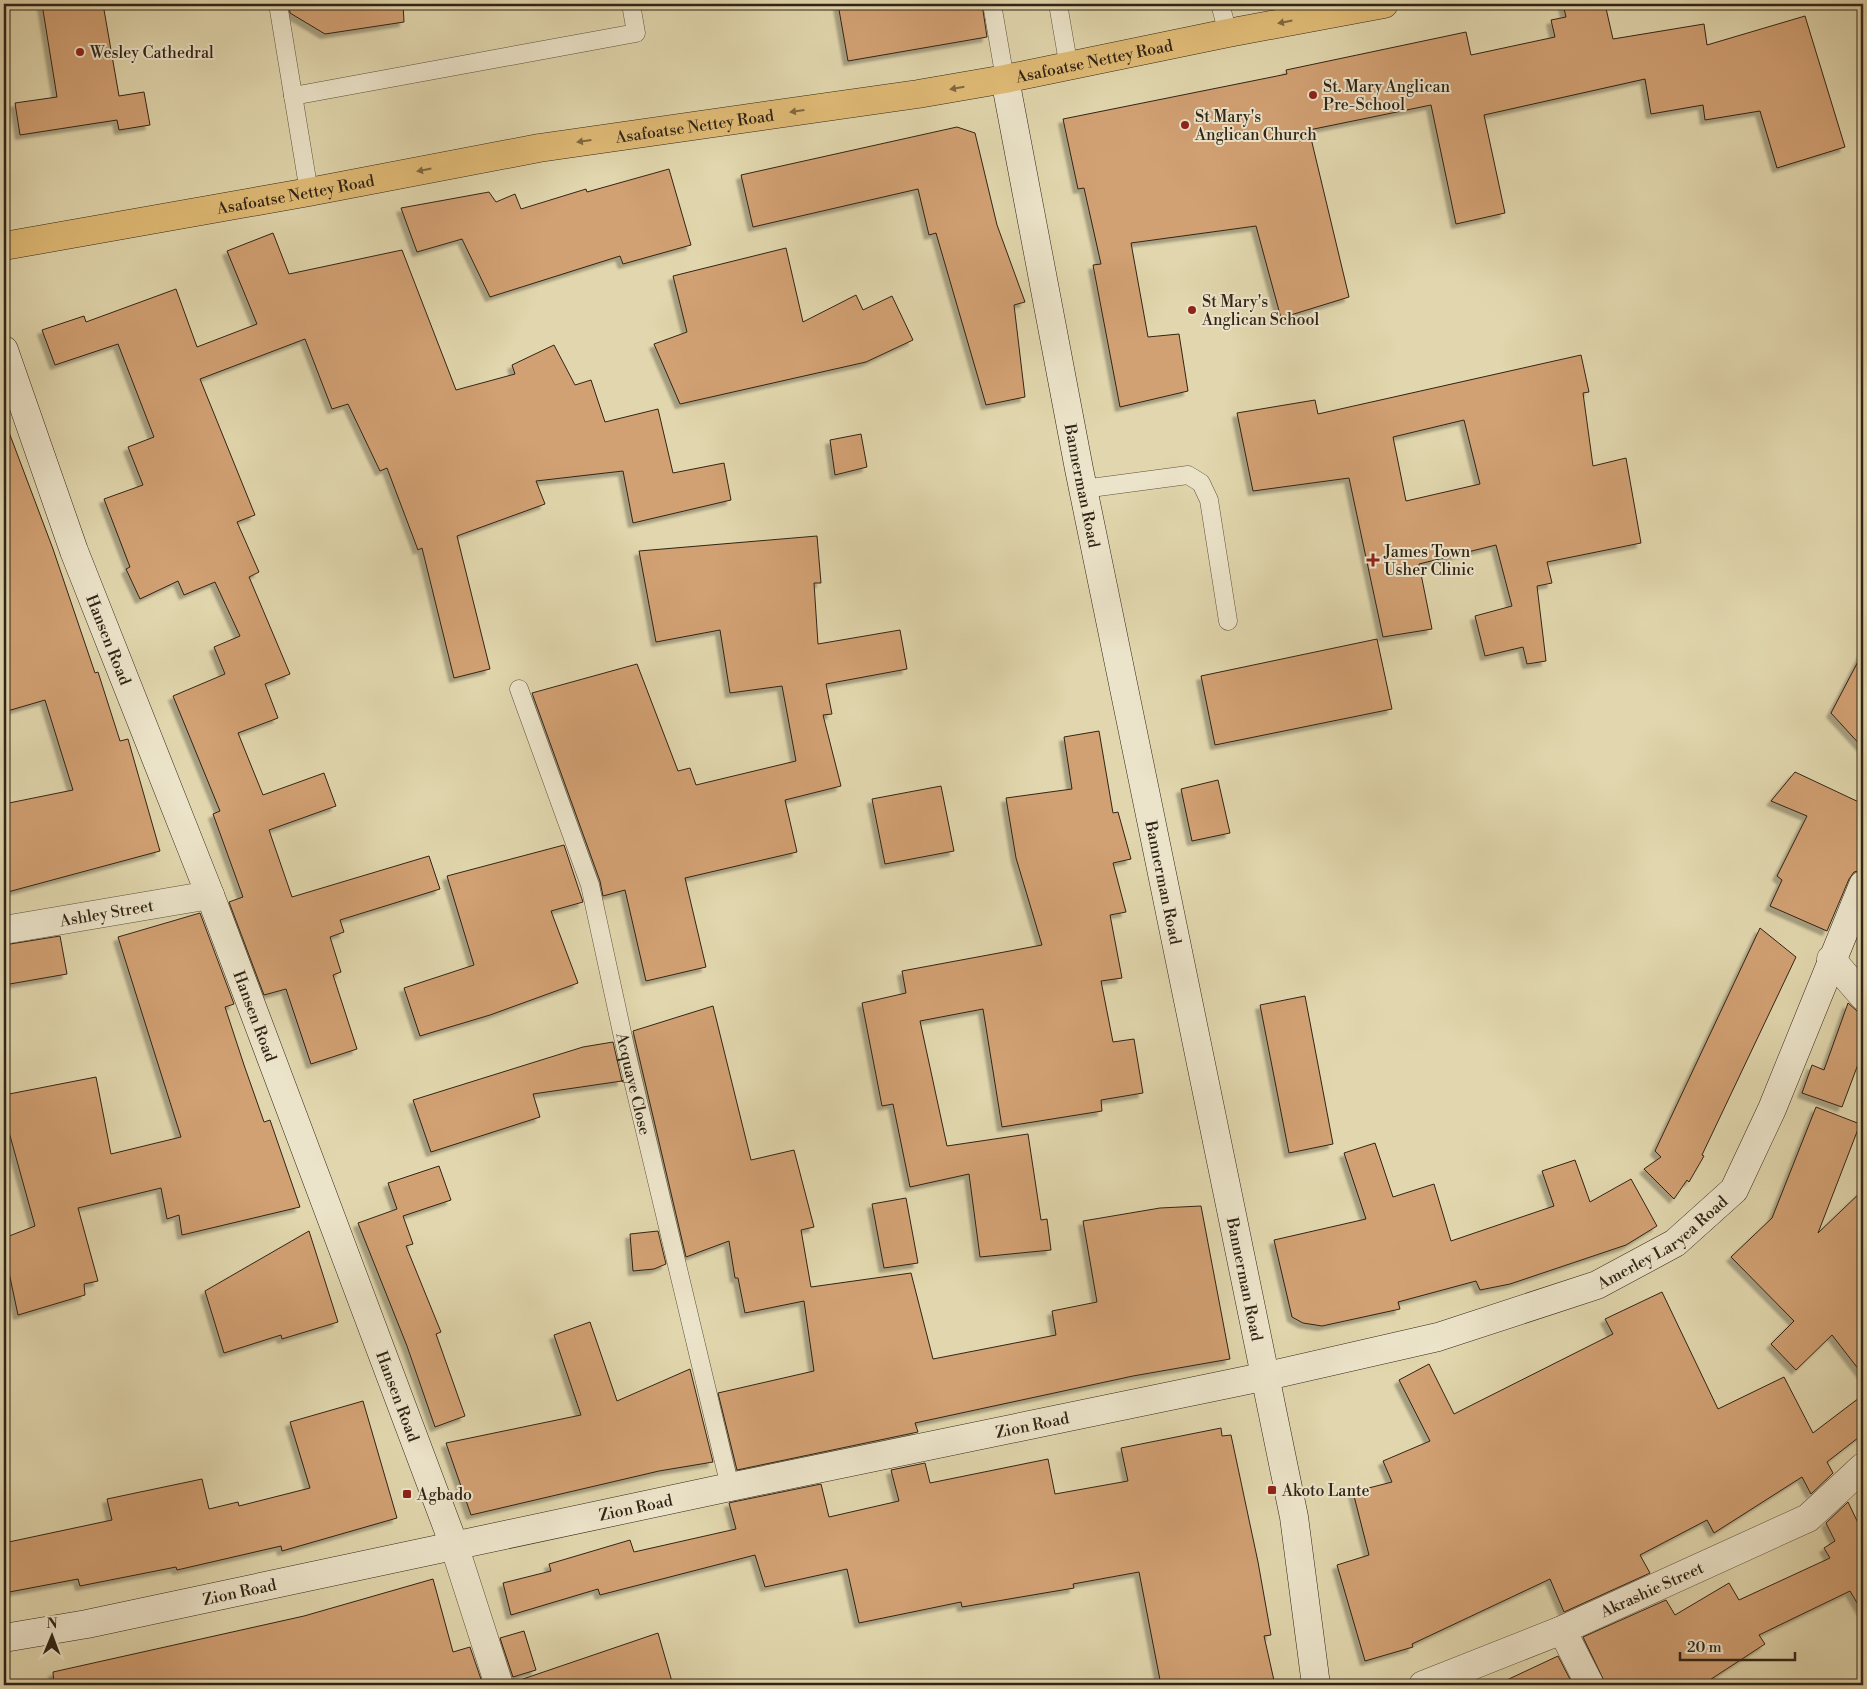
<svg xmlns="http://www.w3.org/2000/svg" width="1867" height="1689" viewBox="0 0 1867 1689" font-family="'Libre Bodoni',serif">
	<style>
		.building { fill: #d1a073; stroke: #312416; fill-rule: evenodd; filter: url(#shadow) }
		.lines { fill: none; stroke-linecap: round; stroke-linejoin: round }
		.lane-casing { stroke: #5d503c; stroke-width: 19 }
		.street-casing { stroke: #5d503c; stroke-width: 29 }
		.secondary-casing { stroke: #312416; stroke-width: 29 }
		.primary-casing { stroke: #312416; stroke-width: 29 }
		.lane { stroke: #ece4ca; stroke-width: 18 }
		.street { stroke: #ece4ca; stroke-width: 28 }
		.secondary { stroke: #ece4ca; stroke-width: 28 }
		.primary { stroke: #e0bb76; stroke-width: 28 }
		.oneway { fill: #806841 }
		.poi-dot { fill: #8f2418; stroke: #ece4ca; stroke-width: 2 }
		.labels { text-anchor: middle; stroke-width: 4; stroke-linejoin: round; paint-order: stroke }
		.poi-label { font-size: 16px; fill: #312416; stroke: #ece4ca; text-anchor: start }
		.street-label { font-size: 16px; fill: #312416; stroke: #ece4ca }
	</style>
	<defs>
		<filter id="shadow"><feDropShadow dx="-4.5" dy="4.5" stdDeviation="1" flood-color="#0004"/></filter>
	</defs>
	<rect width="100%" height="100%" fill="#e1d6ad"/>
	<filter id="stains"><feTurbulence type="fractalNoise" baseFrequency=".004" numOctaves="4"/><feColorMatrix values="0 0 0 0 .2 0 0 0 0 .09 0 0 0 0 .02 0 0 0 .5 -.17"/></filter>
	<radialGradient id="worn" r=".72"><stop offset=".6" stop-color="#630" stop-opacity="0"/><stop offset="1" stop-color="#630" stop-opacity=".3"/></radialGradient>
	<path class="building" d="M 42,4 L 103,4 L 119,96 L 144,92 L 150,125 L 119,130 L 117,120 L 20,135 L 15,103 L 57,97 Z
		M 289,4 L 403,4 L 404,22 L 325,34 L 290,13 Z
		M 838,4 L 982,4 L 987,37 L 848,61 Z
		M 1563,4 L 1605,4 L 1613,39 L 1704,24 L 1707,45 L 1805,16 L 1845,147 L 1777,168 L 1760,111 L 1705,120 L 1703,105 L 1651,114 L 1645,79 L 1484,115 L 1505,213 L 1456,224 L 1431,105 L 1309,130 L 1349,297 L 1281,318 L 1256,226 L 1131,243 L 1148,337 L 1179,334 L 1188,391 L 1120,407 L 1093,265 L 1101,264 L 1084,188 L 1078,189 L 1063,119 L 1287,74 L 1286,70 L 1466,32 L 1471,55 L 1555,37 L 1551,20 L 1566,17 Z
		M 957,127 L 975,133 L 997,225 L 1025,302 L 1014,305 L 1025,397 L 986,405 L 936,233 L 929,235 L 918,189 L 753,227 L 741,175 Z
		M 669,169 L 691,245 L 623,264 L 620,256 L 490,297 L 462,239 L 417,252 L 401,208 L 489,192 L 496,202 L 515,194 L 521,209 L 586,189 L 587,192 Z
		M 273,233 L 289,274 L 402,250 L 456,390 L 515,374 L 512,365 L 554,345 L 575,385 L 591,380 L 605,422 L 658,409 L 673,473 L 724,463 L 731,500 L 633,523 L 623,471 L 536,481 L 545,504 L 457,536 L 490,669 L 454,678 L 422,548 L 418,550 L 387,468 L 380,471 L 348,404 L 332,409 L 305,339 L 200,379 L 255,515 L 237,522 L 259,572 L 249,577 L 290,674 L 265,684 L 278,718 L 238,733 L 263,795 L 324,773 L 336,806 L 269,830 L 292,897 L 429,856 L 440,889 L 340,920 L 344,932 L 330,937 L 341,972 L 333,975 L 357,1049 L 311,1064 L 286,989 L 264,995 L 229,902 L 243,897 L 213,814 L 220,811 L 173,696 L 225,674 L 214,647 L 240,636 L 215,582 L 184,595 L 178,581 L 140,599 L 126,569 L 130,567 L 104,499 L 143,485 L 128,447 L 154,437 L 118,344 L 55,365 L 42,330 L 84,316 L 86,322 L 176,289 L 197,347 L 257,324 L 227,251 Z
		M 786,248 L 803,322 L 856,295 L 863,310 L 892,296 L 913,340 L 866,362 L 680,404 L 654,344 L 687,332 L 673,276 Z
		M 1581,355 L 1589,392 L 1583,393 L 1593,466 L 1626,458 L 1641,543 L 1547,562 L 1552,583 L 1537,586 L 1546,661 L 1527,664 L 1523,647 L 1485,656 L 1475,616 L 1512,606 L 1496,545 L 1419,564 L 1432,629 L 1383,637 L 1349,478 L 1253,491 L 1237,413 L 1315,400 L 1318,414 ZM 1464,420 L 1480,484 L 1406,501 L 1393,437 Z
		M 4,427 L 7,427 L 53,549 L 95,673 L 98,672 L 120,741 L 128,739 L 160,851 L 4,893 L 4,804 L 73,790 L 45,700 L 4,712 Z
		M 861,434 L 867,467 L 835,475 L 830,440 Z
		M 817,536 L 821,583 L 814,583 L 818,644 L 900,630 L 907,669 L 826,684 L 832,714 L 823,715 L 841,786 L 785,800 L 797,852 L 685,878 L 706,967 L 646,981 L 625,890 L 603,896 L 600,881 L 532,693 L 637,664 L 678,771 L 690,768 L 696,785 L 796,761 L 782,686 L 730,693 L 720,630 L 656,642 L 639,551 Z
		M 1377,639 L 1392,709 L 1215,745 L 1201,676 Z
		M 1863,652 L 1863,748 L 1831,713 Z
		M 1099,731 L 1113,813 L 1118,812 L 1131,859 L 1113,863 L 1126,912 L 1110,915 L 1122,978 L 1101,981 L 1113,1042 L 1134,1039 L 1143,1093 L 1101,1100 L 1102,1111 L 1002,1127 L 983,1009 L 920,1021 L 947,1146 L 1028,1134 L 1041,1220 L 1047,1219 L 1051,1250 L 980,1257 L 969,1174 L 910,1187 L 893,1104 L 882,1106 L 862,1003 L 906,993 L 902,971 L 1042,945 L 1016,858 L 1006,798 L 1072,789 L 1064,737 Z
		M 1795,772 L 1863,804 L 1863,870 L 1854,872 L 1849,879 L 1827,931 L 1770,906 L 1782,880 L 1777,876 L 1807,816 L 1771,801 Z
		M 1218,780 L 1230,833 L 1192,841 L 1181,789 Z
		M 941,786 L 954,851 L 885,864 L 872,799 Z
		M 564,845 L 583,902 L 551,911 L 578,983 L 490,1015 L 420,1036 L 404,988 L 474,965 L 447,876 Z
		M 200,913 L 234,1004 L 225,1007 L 244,1065 L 264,1122 L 270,1120 L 300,1207 L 182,1235 L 179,1215 L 167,1219 L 161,1188 L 78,1208 L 98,1281 L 84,1284 L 85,1295 L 18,1315 L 4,1249 L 4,1238 L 35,1226 L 4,1114 L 4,1095 L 96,1077 L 111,1154 L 181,1137 L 118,937 Z
		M 1760,928 L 1796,957 L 1702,1155 L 1704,1156 L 1689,1182 L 1687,1180 L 1674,1199 L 1644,1169 L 1661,1157 L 1655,1151 Z
		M 60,936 L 67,974 L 4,985 L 4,945 Z
		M 1305,996 L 1333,1144 L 1289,1153 L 1260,1005 Z
		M 1848,1003 L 1857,1011 L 1863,1011 L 1863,1051 L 1842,1107 L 1802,1093 L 1812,1065 L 1824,1070 Z
		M 713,1006 L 751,1160 L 794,1150 L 814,1227 L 801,1230 L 811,1287 L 911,1273 L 933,1359 L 1056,1335 L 1052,1311 L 1097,1302 L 1083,1221 L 1160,1208 L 1201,1206 L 1230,1359 L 1133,1376 L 915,1423 L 918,1432 L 737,1470 L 718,1393 L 814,1371 L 804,1301 L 745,1313 L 738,1278 L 735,1278 L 729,1241 L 686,1257 L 633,1031 Z
		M 613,1042 L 622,1081 L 533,1094 L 540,1117 L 431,1152 L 413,1100 L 583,1047 Z
		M 1816,1107 L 1860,1124 L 1818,1233 L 1863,1190 L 1863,1375 L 1832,1335 L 1796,1370 L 1771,1344 L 1794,1321 L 1731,1257 L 1772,1218 Z
		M 1375,1143 L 1393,1197 L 1434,1184 L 1451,1241 L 1554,1206 L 1542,1171 L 1575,1160 L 1590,1202 L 1631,1179 L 1657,1226 L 1626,1245 L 1510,1284 L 1480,1290 L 1476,1281 L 1398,1302 L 1400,1309 L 1322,1326 L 1303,1323 L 1292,1317 L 1274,1240 L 1366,1219 L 1344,1153 Z
		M 439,1166 L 451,1200 L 403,1216 L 413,1244 L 406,1246 L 441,1332 L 436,1334 L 465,1416 L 435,1427 L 407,1346 L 358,1223 L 397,1209 L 388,1183 Z
		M 906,1198 L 918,1263 L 884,1268 L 872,1204 Z
		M 309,1231 L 338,1322 L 282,1339 L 281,1335 L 224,1353 L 205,1291 Z
		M 658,1231 L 666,1264 L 654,1269 L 633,1271 L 630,1234 Z
		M 1662,1292 L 1718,1409 L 1784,1377 L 1813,1433 L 1863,1395 L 1863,1434 L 1827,1462 L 1833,1473 L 1811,1494 L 1802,1477 L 1714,1533 L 1707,1520 L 1640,1555 L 1650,1573 L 1564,1612 L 1550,1579 L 1412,1644 L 1413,1647 L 1365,1661 L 1337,1565 L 1369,1555 L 1353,1492 L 1392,1482 L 1383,1461 L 1430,1441 L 1399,1380 L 1429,1364 L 1454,1414 L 1613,1334 L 1605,1319 Z
		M 590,1322 L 617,1401 L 690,1369 L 713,1462 L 659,1471 L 471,1515 L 446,1443 L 581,1415 L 554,1335 Z
		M 363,1401 L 397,1518 L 282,1551 L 281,1546 L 177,1570 L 176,1567 L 80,1586 L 78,1579 L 4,1593 L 4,1543 L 112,1520 L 107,1499 L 202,1479 L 209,1509 L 238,1502 L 239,1506 L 310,1488 L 290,1422 Z
		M 1221,1428 L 1222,1436 L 1231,1435 L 1258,1562 L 1271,1635 L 1264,1636 L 1275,1685 L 1161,1685 L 1139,1572 L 1073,1584 L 1074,1588 L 962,1607 L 961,1602 L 859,1623 L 847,1569 L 765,1587 L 755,1555 L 600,1595 L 598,1589 L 511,1615 L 503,1583 L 551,1571 L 549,1564 L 630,1540 L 634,1552 L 736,1529 L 729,1503 L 733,1502 L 821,1484 L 829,1517 L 899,1501 L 891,1470 L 925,1463 L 930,1483 L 1048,1459 L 1055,1494 L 1128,1481 L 1121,1448 Z
		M 1848,1502 L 1860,1527 L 1863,1525 L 1863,1613 L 1850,1591 L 1759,1635 L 1765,1644 L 1702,1685 L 1606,1685 L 1583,1637 L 1666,1600 L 1675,1615 L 1729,1583 L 1739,1600 L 1830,1558 L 1824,1548 L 1835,1541 L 1826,1523 Z
		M 433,1579 L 453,1652 L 470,1647 L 483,1685 L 54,1685 L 53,1672 L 304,1616 Z
		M 524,1631 L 536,1670 L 513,1677 L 500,1638 Z
		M 658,1633 L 673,1685 L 520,1685 L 520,1680 Z
		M 1558,1656 L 1573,1685 L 1496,1685 Z"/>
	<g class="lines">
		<defs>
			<g id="lane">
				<path d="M 278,4 L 309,192"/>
				<path d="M 992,4 L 1005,79"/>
				<path d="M 1058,4 L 1069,68"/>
				<path d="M 1220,4 L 1228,33"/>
				<path d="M 293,96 L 636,33 L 631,4"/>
				<path d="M 1083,489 L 1188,475 L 1201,483 L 1209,500 L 1228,621"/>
				<path id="s1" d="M 519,689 L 590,885 L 626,1051 L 730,1487"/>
			</g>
			<g id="street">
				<path id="s2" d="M 4,930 L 210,895"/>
				<path d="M 1831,959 L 1863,996"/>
				<path d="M 454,1545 L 499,1685"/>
				<path d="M 1562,1630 L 1590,1685"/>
				<path id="s3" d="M 1423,1685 L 1562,1630 L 1808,1518 L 1863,1467"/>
			</g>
			<g id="secondary">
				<path id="s4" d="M 1005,79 L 1079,469 L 1294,1517 L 1316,1685"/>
				<path id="s5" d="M 4,350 L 74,551 L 210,895 L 454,1545"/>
				<path id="s6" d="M 4,1638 L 87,1624 L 730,1487 L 1267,1376 L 1438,1337 L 1597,1285 L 1675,1243 L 1734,1190 L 1772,1109 L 1863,885"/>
			</g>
			<g id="primary">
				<path id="s7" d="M 4,246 L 309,192 L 539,148 L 918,94 L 1005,79 L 1228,33 L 1384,4"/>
			</g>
		</defs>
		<use href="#lane" class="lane-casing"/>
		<use href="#street" class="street-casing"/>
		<use href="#secondary" class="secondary-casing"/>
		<use href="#primary" class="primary-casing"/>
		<use href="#lane" class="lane"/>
		<use href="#street" class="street"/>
		<use href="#secondary" class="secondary"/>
		<use href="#primary" class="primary"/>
	</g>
	<defs><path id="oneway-solid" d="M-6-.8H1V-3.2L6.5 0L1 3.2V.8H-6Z" transform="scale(1.25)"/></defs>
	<g class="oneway">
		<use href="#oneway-solid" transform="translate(1285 22) rotate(169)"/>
		<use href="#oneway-solid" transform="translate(957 88) rotate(170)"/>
		<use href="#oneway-solid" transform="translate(797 111) rotate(172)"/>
		<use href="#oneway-solid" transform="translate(584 141) rotate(172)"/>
		<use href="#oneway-solid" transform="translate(424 170) rotate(169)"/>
	</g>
	<g class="poi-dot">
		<circle cx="80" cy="52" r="5"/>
		<circle cx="1313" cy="95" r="5"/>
		<circle cx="1185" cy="125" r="5"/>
		<circle cx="1192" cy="310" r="5"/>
		<path d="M1370.5 552.5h5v5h5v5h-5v5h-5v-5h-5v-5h5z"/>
		<rect x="1267" y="1485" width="10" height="10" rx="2.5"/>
		<rect x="402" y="1489" width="10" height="10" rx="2.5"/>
	</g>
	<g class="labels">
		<g class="poi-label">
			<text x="90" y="58">Wesley Cathedral</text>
			<text x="1323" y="92">St. Mary Anglican<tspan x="1323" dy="18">Pre-School</tspan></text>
			<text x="1195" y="122">St Mary's<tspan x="1195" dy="18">Anglican Church</tspan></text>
			<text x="1202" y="307">St Mary's<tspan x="1202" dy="18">Anglican School</tspan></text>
			<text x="1384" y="557">James Town<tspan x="1384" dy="18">Usher Clinic</tspan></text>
			<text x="1282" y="1496">Akoto Lante</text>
			<text x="417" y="1500">Agbado</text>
		</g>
		<g class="street-label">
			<text dy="6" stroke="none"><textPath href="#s7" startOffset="1106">Asafoatse Nettey Road</textPath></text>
			<text dy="6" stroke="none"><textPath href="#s7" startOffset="701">Asafoatse Nettey Road</textPath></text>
			<text dy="6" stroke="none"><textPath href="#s7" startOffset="296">Asafoatse Nettey Road</textPath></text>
			<text dy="6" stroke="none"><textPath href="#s4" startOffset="414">Bannerman Road</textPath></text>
			<text dy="6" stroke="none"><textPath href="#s5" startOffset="308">Hansen Road</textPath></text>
			<text dy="6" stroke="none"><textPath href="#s4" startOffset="819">Bannerman Road</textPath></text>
			<text dy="6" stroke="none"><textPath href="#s2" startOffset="104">Ashley Street</textPath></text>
			<text dy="6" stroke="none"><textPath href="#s5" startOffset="712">Hansen Road</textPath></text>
			<text dy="6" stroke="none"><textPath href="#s1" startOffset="412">Acquaye Close</textPath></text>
			<text dy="6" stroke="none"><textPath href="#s6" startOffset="1711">Amerley Laryea Road</textPath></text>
			<text dy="6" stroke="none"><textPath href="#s4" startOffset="1224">Bannerman Road</textPath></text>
			<text dy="6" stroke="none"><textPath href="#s5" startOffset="1118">Hansen Road</textPath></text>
			<text dy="6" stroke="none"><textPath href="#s6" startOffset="1050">Zion Road</textPath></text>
			<text dy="6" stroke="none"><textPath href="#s6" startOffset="645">Zion Road</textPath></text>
			<text dy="6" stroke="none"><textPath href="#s3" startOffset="248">Akrashie Street</textPath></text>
			<text dy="6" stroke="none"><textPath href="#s6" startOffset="240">Zion Road</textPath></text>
		</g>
	</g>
	<rect width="1867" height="1689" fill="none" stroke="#e1d6ad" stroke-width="20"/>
	<rect x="5" y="5" width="1857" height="1679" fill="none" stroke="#312416" stroke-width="2.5"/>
	<rect x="10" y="10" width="1847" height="1669" fill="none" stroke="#312416"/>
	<g transform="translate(52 1636) rotate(1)" stroke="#ece4ca" stroke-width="4" paint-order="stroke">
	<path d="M0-4L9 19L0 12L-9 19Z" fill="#312416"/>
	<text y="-8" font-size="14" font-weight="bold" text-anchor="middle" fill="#312416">N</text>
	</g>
	<path d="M1680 1652v8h115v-8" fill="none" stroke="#312416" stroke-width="2.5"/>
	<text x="1687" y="1652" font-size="15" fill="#312416" stroke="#ece4ca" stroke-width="4" paint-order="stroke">20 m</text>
	<rect width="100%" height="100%" filter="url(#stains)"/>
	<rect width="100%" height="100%" fill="url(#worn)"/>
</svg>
